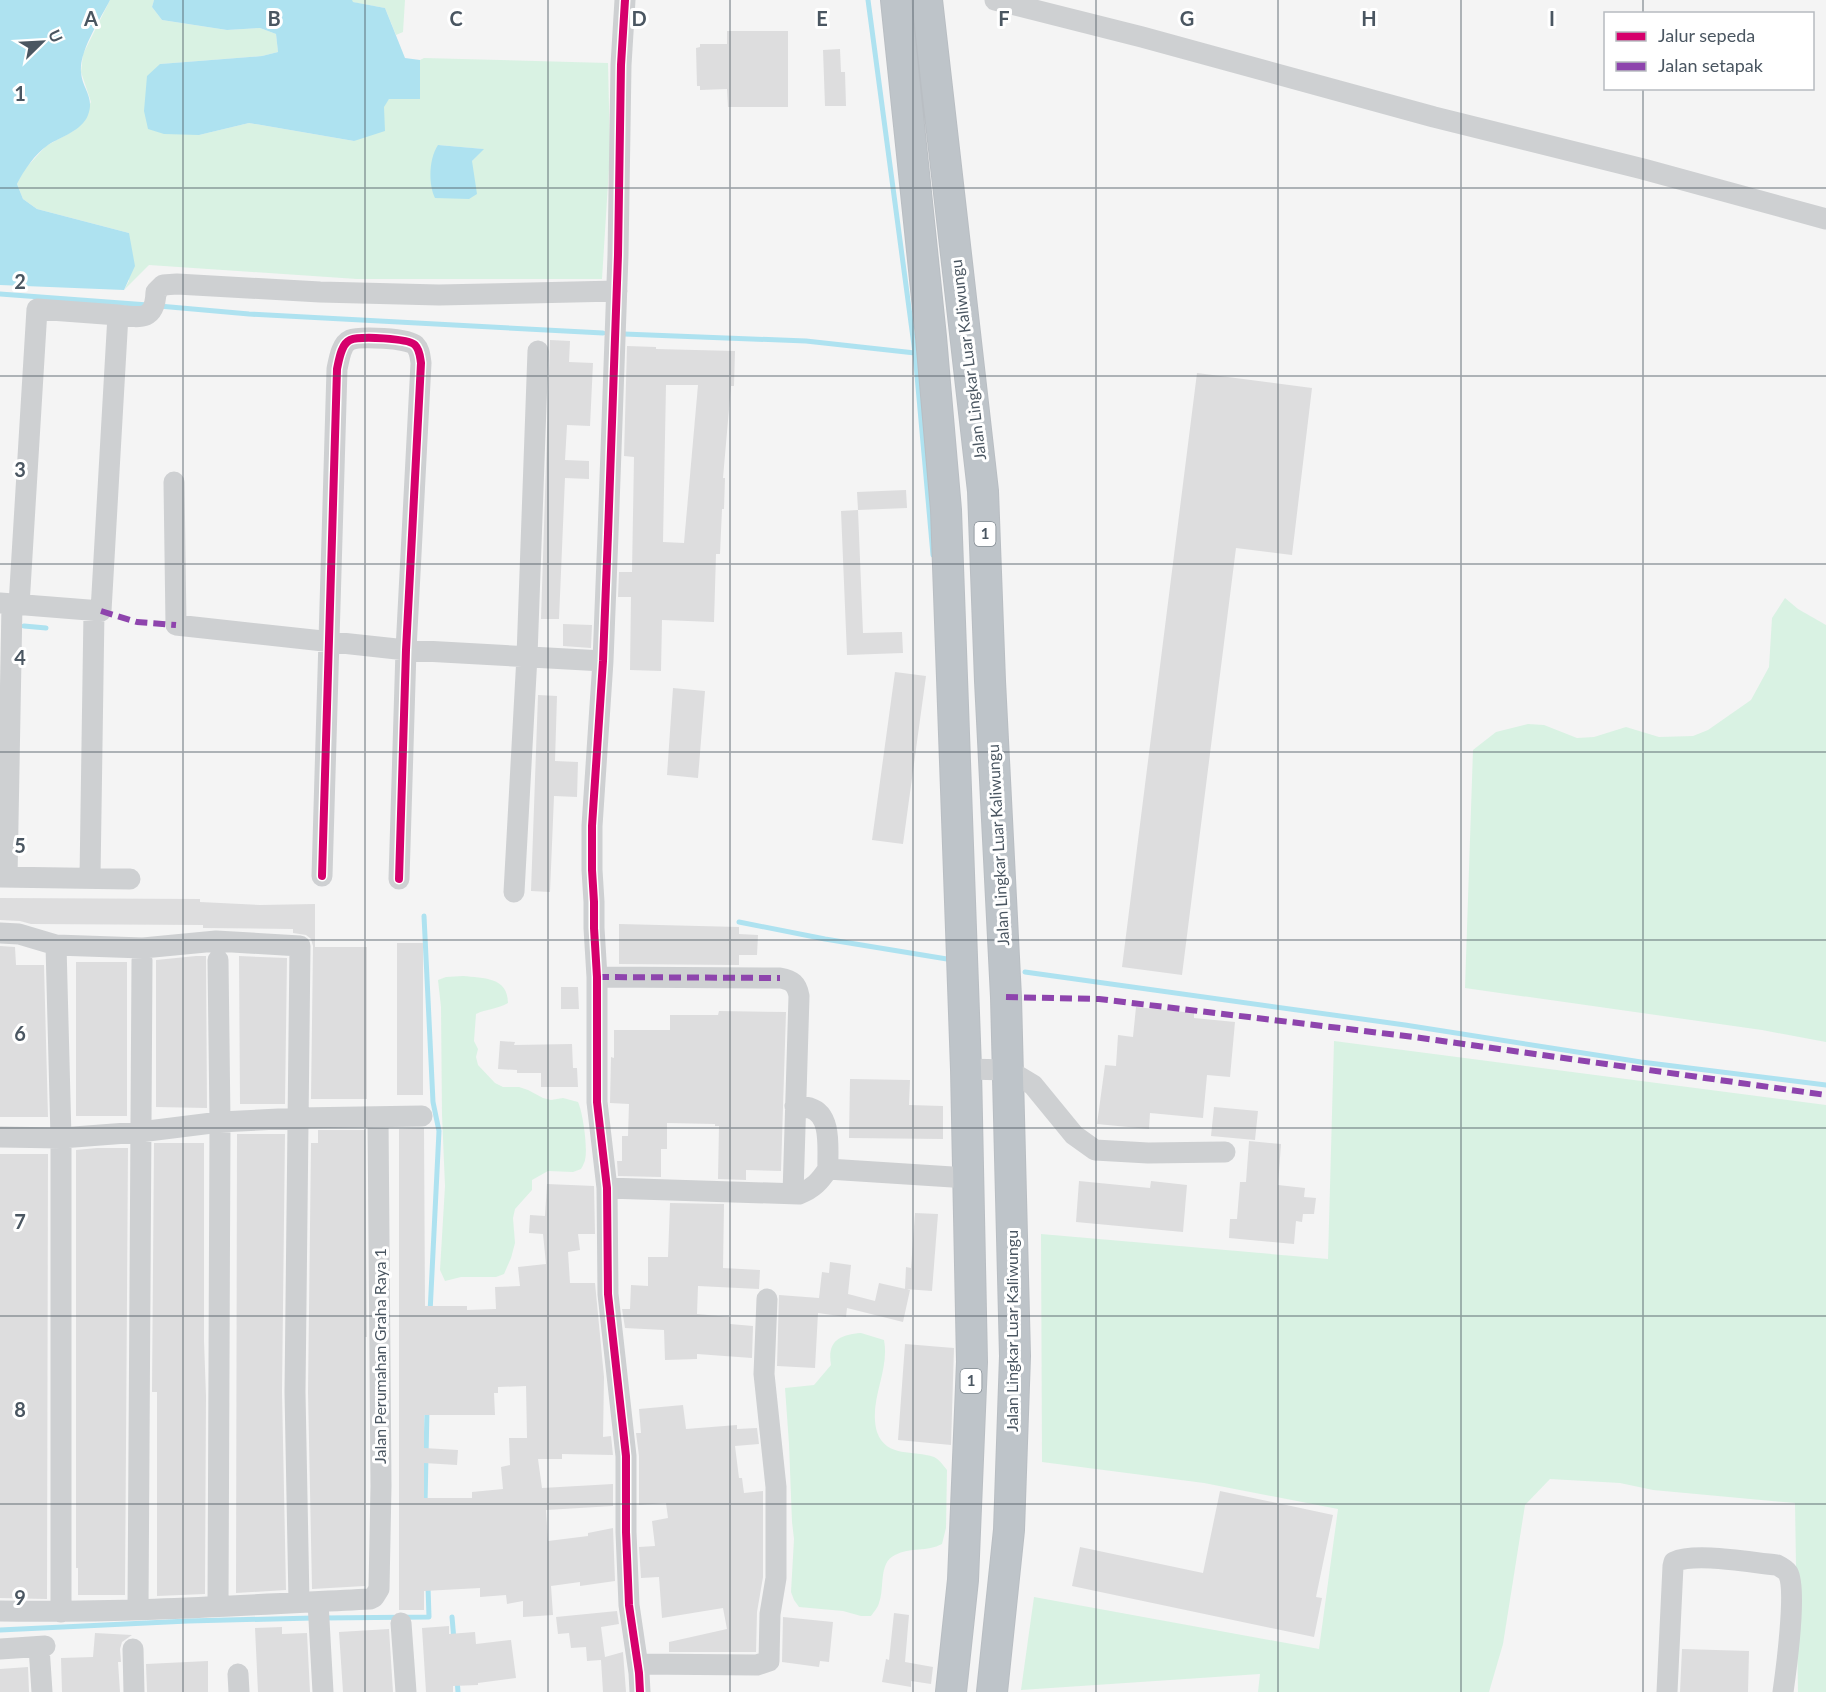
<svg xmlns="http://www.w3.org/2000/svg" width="1826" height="1692" viewBox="0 0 1826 1692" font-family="Lato,sans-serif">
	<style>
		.green { fill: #d9f2e3; fill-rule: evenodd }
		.water { fill: #aee2f0 }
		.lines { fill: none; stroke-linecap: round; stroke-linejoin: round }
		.stream { stroke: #aee2f0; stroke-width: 5 }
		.building { fill: #ddddde; fill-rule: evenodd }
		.highway-casing { stroke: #b9bec3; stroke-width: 32 }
		.minor { stroke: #ced0d2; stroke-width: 21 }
		.highway { stroke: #bec4c9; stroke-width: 30 }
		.quiet { stroke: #8e44ad; stroke-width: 6; stroke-dasharray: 12 6; stroke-linecap: butt }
		.cycleway-casing { stroke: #fff; stroke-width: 11 }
		.cycleway { stroke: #d6006c; stroke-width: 8 }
		.grid { fill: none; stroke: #4a5661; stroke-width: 1.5; stroke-opacity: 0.55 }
		.labels { text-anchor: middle; stroke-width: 6; stroke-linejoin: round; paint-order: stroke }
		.shield { fill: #fff; stroke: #808990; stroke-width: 1.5 }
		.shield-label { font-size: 15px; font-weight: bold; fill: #4a5661 }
		.street-label { font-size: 16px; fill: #4a5661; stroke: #fff }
		.grid-label { font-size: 20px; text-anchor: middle; font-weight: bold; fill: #4a5661; stroke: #fff; stroke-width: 6; stroke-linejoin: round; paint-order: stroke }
	</style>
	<rect width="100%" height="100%" fill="#f4f4f4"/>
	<path class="green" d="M 110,0 L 154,0 L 152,7 L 162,20 L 227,30 L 260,28 L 276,34 L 278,52 L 262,56 L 160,64 L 199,135 L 249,123 L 354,141 L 389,99 L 419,98 L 420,60 L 424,58 L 608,63 L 610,152 L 602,279 L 357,279 L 149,265 L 124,290 L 129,281 L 129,233 L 37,209 L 23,199 L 17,184 L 24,170 L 46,146 L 75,130 L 91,102 L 81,72 L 83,54 ZM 438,145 L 483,149 L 472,161 Z
		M 352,0 L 405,0 L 403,32 L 396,35 L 385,8 L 352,2 Z
		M 1785,598 L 1798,609 L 1826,625 L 1826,1042 L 1762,1030 L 1465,988 L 1473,750 L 1496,732 L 1528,724 L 1544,725 L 1577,738 L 1594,737 L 1626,727 L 1659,737 L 1693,736 L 1708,730 L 1751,700 L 1769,667 L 1772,618 Z
		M 463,976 C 483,978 508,977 508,1003 C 498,1009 486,1009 476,1014 L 474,1041 L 478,1049 L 476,1057 L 478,1065 L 495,1083 L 503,1087 L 519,1087 L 528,1090 L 543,1098 L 551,1100 L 563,1098 L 578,1102 C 583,1113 588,1148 585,1160 C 585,1161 582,1168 581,1169 L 573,1172 L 548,1171 L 532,1180 L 532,1190 L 515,1209 L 513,1218 L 515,1243 L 511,1258 L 504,1274 L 496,1277 L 461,1277 L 445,1281 L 440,1270 L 445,1186 L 442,1115 L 441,1007 L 438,980 L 446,977 Z
		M 1334,1041 L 1826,1105 L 1826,1692 L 1798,1692 L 1795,1503 L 1653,1490 L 1620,1483 L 1550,1479 L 1525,1505 L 1503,1644 L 1489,1692 L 1258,1692 L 1260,1674 L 1021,1690 L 1034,1597 L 1319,1649 L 1338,1509 L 1204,1483 L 1042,1462 L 1041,1234 L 1328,1259 Z
		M 861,1333 L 884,1340 C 890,1371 868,1401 877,1432 C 886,1458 914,1450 934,1457 C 939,1459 943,1465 947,1470 L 946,1528 L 942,1544 C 927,1552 910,1547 895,1555 C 878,1563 885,1588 879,1603 C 878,1607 874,1612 871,1616 L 861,1616 L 843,1611 L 799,1607 L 794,1600 L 791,1592 L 794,1539 L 792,1522 L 789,1444 L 785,1388 L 814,1385 L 831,1365 C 827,1341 839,1335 861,1333 Z"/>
	<path class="water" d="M 0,0 L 110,0 C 101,18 79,51 81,72 C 82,89 95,97 88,115 C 82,131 60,137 48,145 C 35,154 24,170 17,184 L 23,199 L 37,209 L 129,233 L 135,266 L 124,290 L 0,285 Z
		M 154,0 L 352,0 L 353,2 L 385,8 L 405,58 L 420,60 L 420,99 L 389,99 L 384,107 L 385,131 L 354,141 L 249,123 L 199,135 L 164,134 L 148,129 L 144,111 L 147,76 L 160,64 L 262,56 L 278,52 L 276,34 L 260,28 L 227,30 L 162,20 L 152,7 Z
		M 438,145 L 484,149 L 472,161 L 477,194 L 469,199 L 435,198 C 428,184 429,158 438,145 Z"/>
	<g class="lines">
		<path class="stream" d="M 868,0 L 915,353 L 933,555
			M 0,294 L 148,305
			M 159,306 L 249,314 L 603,333
			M 624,334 L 806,341 L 915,353
			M 24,626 L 46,628
			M 424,916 L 433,1102 L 439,1131 L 430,1313
			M 739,922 L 825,939 L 953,960
			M 1025,972 L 1405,1025 L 1641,1062 L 1826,1085
			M 425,1504 L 427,1409
			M 452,1617 L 454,1640
			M 322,1618 L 429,1617 L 428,1586
			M 0,1630 L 188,1621 L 313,1618
			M 457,1679 L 458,1692"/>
	</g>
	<path class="building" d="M 727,31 L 788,31 L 788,107 L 728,107 L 727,89 L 700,90 L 700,86 L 697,86 L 696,48 L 700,47 L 700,44 L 727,44 Z
		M 840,49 L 841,72 L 845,72 L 846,106 L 825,106 L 823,50 Z
		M 550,340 L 570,341 L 569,362 L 593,363 L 590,426 L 567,425 L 565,460 L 589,461 L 589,479 L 565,478 L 559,619 L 541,619 Z
		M 627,346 L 656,347 L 656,349 L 735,351 L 734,386 L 731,386 L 723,478 L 725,478 L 724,509 L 722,509 L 720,554 L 716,554 L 714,622 L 662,620 L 661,671 L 630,670 L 631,597 L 618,597 L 619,572 L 632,572 L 634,457 L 624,456 ZM 666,385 L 698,385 L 684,543 L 663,542 Z
		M 1197,373 L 1312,388 L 1292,555 L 1236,548 L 1182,975 L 1122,967 Z
		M 906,490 L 907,508 L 858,510 L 863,633 L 902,632 L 903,653 L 847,655 L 841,511 L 858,510 L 857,492 Z
		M 563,624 L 592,625 L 591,648 L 563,646 Z
		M 895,672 L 926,676 L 903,844 L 872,840 Z
		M 673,688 L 705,691 L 698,778 L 667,775 Z
		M 538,695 L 557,696 L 555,761 L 578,762 L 577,797 L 554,796 L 550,892 L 531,891 Z
		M 0,898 L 200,899 L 200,902 L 260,905 L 315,904 L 315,947 L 367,947 L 367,1099 L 311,1099 L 313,946 L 311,939 L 306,935 L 293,933 L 293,929 L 203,928 L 203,925 L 31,924 L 20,921 L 0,920 Z
		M 619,924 L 739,927 L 739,934 L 758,935 L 757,955 L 739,955 L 739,965 L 619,964 Z
		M 397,943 L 423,943 L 423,1095 L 397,1095 Z
		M 0,946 L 15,947 L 16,965 L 44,965 L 48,1117 L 0,1117 Z
		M 196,956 L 206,956 L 207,1108 L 156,1107 L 156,960 Z
		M 239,956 L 287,958 L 285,1104 L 240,1104 Z
		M 76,962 L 127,962 L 127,1116 L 76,1116 Z
		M 561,987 L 578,987 L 579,1009 L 561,1009 Z
		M 1136,1007 L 1194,1013 L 1194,1018 L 1235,1022 L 1230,1077 L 1207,1075 L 1203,1118 L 1150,1113 L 1149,1129 L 1097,1124 L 1105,1065 L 1116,1066 L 1118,1035 L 1133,1037 Z
		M 719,1011 L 786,1012 L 781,1171 L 746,1170 L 746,1180 L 718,1179 L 719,1126 L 715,1126 L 715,1124 L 667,1123 L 667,1149 L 661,1149 L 661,1177 L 618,1176 L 617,1161 L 622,1161 L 622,1136 L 628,1136 L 629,1104 L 610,1103 L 611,1057 L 614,1058 L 614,1030 L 670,1030 L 670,1015 L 718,1015 Z
		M 500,1041 L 515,1042 L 514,1045 L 572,1044 L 573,1068 L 577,1068 L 578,1087 L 541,1087 L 541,1073 L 517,1073 L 517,1070 L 498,1069 Z
		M 850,1079 L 910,1080 L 909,1105 L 943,1106 L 943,1139 L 849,1138 Z
		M 1214,1107 L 1258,1111 L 1255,1140 L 1211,1136 Z
		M 424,1128 L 425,1306 L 467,1306 L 467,1310 L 496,1309 L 495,1287 L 520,1286 L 518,1267 L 546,1264 L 543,1234 L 529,1233 L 530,1215 L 545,1216 L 547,1184 L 594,1186 L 595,1234 L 578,1234 L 580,1250 L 568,1252 L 570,1283 L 595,1283 L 604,1377 L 603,1437 L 611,1436 L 613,1455 L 562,1454 L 562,1459 L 538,1459 L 542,1488 L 613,1484 L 613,1506 L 546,1510 L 548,1541 L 588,1536 L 588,1533 L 613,1528 L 615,1581 L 580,1586 L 580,1582 L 551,1586 L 553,1615 L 523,1617 L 523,1601 L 507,1604 L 506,1595 L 480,1597 L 480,1588 L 424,1591 L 424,1610 L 399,1610 L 399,1129 ZM 526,1386 L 527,1438 L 509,1438 L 510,1465 L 501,1467 L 503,1489 L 472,1492 L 472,1498 L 424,1498 L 424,1463 L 457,1465 L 458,1450 L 424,1448 L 424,1415 L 495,1415 L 494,1393 L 498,1393 L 498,1387 Z
		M 318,1130 L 365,1130 L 367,1337 L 365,1337 L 365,1586 L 312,1589 L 308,1392 L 311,1143 L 318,1143 Z
		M 237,1134 L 285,1134 L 282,1392 L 286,1590 L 236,1593 Z
		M 1249,1141 L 1281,1144 L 1278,1185 L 1305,1188 L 1304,1197 L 1316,1198 L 1314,1214 L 1303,1214 L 1302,1222 L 1296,1221 L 1294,1244 L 1229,1238 L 1230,1219 L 1237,1219 L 1240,1182 L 1246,1182 Z
		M 154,1143 L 204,1143 L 204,1341 L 206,1396 L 205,1594 L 157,1596 L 157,1392 L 152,1392 Z
		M 97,1148 L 128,1148 L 125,1595 L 78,1595 L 78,1568 L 76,1568 L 76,1150 Z
		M 0,1154 L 48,1154 L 47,1599 L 0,1598 Z
		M 1079,1181 L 1150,1188 L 1151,1181 L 1187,1185 L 1183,1232 L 1076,1222 Z
		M 670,1203 L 724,1204 L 723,1268 L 760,1270 L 759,1289 L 698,1286 L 697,1314 L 730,1317 L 730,1324 L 753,1326 L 752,1358 L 697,1354 L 697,1359 L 665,1360 L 664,1330 L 625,1328 L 622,1309 L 630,1309 L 631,1285 L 648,1286 L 648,1257 L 668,1257 Z
		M 915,1213 L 938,1214 L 932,1291 L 905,1289 L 906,1267 L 911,1268 Z
		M 830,1262 L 851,1265 L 848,1294 L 875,1301 L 879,1283 L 910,1290 L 903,1322 L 847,1308 L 846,1317 L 818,1313 L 815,1368 L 777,1366 L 779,1295 L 819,1298 L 822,1272 L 829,1273 Z
		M 905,1344 L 954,1348 L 951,1445 L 898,1440 Z
		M 683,1405 L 686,1429 L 737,1425 L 737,1429 L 757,1428 L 759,1444 L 735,1446 L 739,1478 L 742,1478 L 744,1493 L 763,1491 L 763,1577 L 757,1612 L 756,1652 L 669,1652 L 669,1642 L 727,1629 L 723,1608 L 662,1618 L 659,1577 L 641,1578 L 639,1547 L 655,1546 L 652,1521 L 668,1518 L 666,1503 L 639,1505 L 639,1456 L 636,1433 L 641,1433 L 639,1409 Z
		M 1220,1491 L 1333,1515 L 1316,1597 L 1322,1598 L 1314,1637 L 1072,1586 L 1080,1547 L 1203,1573 Z
		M 617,1611 L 619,1624 L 601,1627 L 605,1657 L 623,1652 L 626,1692 L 603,1692 L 601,1660 L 587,1661 L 586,1647 L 571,1648 L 569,1633 L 558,1634 L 556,1617 Z
		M 894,1613 L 909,1615 L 905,1662 L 933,1667 L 931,1684 L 911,1681 L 911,1687 L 882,1682 L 886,1659 L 889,1660 Z
		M 783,1617 L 833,1622 L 829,1662 L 820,1661 L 819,1667 L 782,1662 Z
		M 449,1626 L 449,1634 L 475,1632 L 476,1644 L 511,1640 L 516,1678 L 478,1683 L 478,1685 L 453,1686 L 453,1692 L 426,1692 L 422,1628 Z
		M 282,1627 L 282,1634 L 307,1633 L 310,1692 L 258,1692 L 255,1628 Z
		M 389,1629 L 393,1692 L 343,1692 L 339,1632 Z
		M 95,1633 L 132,1635 L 122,1642 L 120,1649 L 121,1662 L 118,1662 L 120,1692 L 62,1692 L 61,1658 L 93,1657 Z
		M 1682,1649 L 1749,1651 L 1748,1692 L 1680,1692 Z
		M 208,1661 L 208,1692 L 147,1692 L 146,1664 Z
		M 28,1667 L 29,1692 L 0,1692 L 0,1669 Z"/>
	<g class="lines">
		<defs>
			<path id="highway" d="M 896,0 L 931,337 L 946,510 L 966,1069 L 972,1362 L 963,1580 L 951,1692
				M 927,0 L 983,491 L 990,681 L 1006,997 L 1015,1356 L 1009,1530 L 992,1692"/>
		</defs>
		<use href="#highway" class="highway-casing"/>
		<path class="minor" d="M 625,0 L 621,65 L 618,255 L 608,534 L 603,661 L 592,826 L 592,870 L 594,902 L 594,928 L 597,977 L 597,1102 L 607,1188 L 608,1294 L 626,1456 L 626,1532 L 629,1605 L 639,1673 L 640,1692
			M 995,0 L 1142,37 L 1434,117 L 1643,169 L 1826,219
			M 174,482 L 176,625 L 406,650 L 603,661
			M 0,603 L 101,611 L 118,315 C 142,318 155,320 156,292 L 163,285 L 177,284 L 320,292 L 439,295 L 617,291
			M 19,605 L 37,309 L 118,315
			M 322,876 L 337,369 C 339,360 341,344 350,340 C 360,336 408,338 415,345 C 420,350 420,357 421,363 L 406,650 L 399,879
			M 0,877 L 130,879
			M 7,877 L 12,604
			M 90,878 L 94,611
			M 514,892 L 527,656 L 538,351
			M 0,933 L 19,934 L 56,945 L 143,948 L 216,941 L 300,946 L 295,1392 L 299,1602
			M 56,945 L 61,1138 L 61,1612
			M 597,977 L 780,978 C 792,980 797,984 799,996 L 793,1194
			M 966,1069 L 1008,1070 L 1033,1085 L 1074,1135 L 1095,1150 L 1148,1153 L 1225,1152
			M 795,1106 C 800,1107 806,1107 810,1108 C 833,1115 827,1151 828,1169
			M 0,1137 L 61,1138 L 140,1132 L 220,1122 L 298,1118 L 422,1116
			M 607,1188 L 799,1194 C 813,1189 820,1181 828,1169 L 968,1178
			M 318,1602 L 323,1692
			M 218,1606 L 220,1122 L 218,960
			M 138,1609 L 142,960
			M 0,1611 C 123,1613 247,1605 370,1599 L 374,1597 L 379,1589 L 381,1486 L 378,1117
			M 401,1623 L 406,1692
			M 39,1647 L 42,1692
			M 0,1649 L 45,1646
			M 133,1649 L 134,1692
			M 638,1664 L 757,1665 L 769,1661 L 770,1614 L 776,1578 L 776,1487 L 764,1374 L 767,1299
			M 238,1674 L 239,1692
			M 1667,1692 L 1673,1566 L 1674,1562 C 1696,1552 1752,1563 1777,1565 C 1781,1567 1785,1569 1788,1573 C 1797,1589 1786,1671 1783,1692"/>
		<use href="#highway" class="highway"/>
		<path class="quiet" d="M 101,611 L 137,622 L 176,625
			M 597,977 L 780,978
			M 1006,997 L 1099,999 L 1414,1037 L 1826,1095"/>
		<defs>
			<path id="cycleway" d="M 625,0 L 621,65 L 618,255 L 608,534 L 603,661 L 592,826 L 592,870 L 594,902 L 594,928 L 597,977 L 597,1102 L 607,1188 L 608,1294 L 626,1456 L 626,1532 L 629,1605 L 639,1673 L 640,1692
				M 322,876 L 337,369 C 339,360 341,344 350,340 C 360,336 408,338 415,345 C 420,350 420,357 421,363 L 406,650 L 399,879"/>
		</defs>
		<use href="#cycleway" class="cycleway-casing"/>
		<use href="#cycleway" class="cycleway"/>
	</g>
	<path class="grid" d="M 183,0 L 183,1692M 365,0 L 365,1692M 548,0 L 548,1692M 730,0 L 730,1692M 913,0 L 913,1692M 1096,0 L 1096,1692M 1278,0 L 1278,1692M 1461,0 L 1461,1692M 1643,0 L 1643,14M 1643,88 L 1643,1692M 0,188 L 1826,188M 0,376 L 1826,376M 0,564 L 1826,564M 0,752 L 1826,752M 0,940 L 1826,940M 0,1128 L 1826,1128M 0,1316 L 1826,1316M 0,1504 L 1826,1504"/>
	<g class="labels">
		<g class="shield">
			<rect x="974.5" y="522" width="21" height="24" rx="4.5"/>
			<rect x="960.5" y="1369" width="21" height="24" rx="4.5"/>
		</g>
		<g class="shield-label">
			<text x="985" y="539">1</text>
			<text x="971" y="1386">1</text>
		</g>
		<g class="street-label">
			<text transform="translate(968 360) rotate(-97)" y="6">Jalan Lingkar Luar Kaliwungu</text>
			<text transform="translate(998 845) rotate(-93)" y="6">Jalan Lingkar Luar Kaliwungu</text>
			<text transform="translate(1012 1331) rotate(-90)" y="6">Jalan Lingkar Luar Kaliwungu</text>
			<text transform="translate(380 1356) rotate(-90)" y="6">Jalan Perumahan Graha Raya 1</text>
		</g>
	</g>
	<g class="grid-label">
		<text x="91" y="26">A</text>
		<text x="274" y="26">B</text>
		<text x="456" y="26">C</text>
		<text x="639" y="26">D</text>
		<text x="822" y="26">E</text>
		<text x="1004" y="26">F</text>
		<text x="1187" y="26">G</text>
		<text x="1369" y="26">H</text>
		<text x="1552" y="26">I</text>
		<text x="20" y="101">1</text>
		<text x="20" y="289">2</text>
		<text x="20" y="477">3</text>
		<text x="20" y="665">4</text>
		<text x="20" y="853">5</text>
		<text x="20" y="1041">6</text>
		<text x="20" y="1229">7</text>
		<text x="20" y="1417">8</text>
		<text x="20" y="1605">9</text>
	</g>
	<rect x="1604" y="12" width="210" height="78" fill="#ffffff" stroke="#b7bbc0" stroke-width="1.5"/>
	<rect x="1616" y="32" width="30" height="9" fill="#d6006c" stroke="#b7bbc0" stroke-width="1.5"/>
	<text x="1658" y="42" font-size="18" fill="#4a5661">Jalur sepeda</text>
	<rect x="1616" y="62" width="30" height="9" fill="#8e44ad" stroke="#b7bbc0" stroke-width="1.5"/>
	<text x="1658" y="72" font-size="18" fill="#4a5661">Jalan setapak</text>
	<g transform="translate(42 42) rotate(66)" stroke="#ffffff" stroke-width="4.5" paint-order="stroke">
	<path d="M0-4.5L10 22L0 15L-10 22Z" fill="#4a5661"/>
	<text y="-9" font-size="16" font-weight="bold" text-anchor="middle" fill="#4a5661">U</text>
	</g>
</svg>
